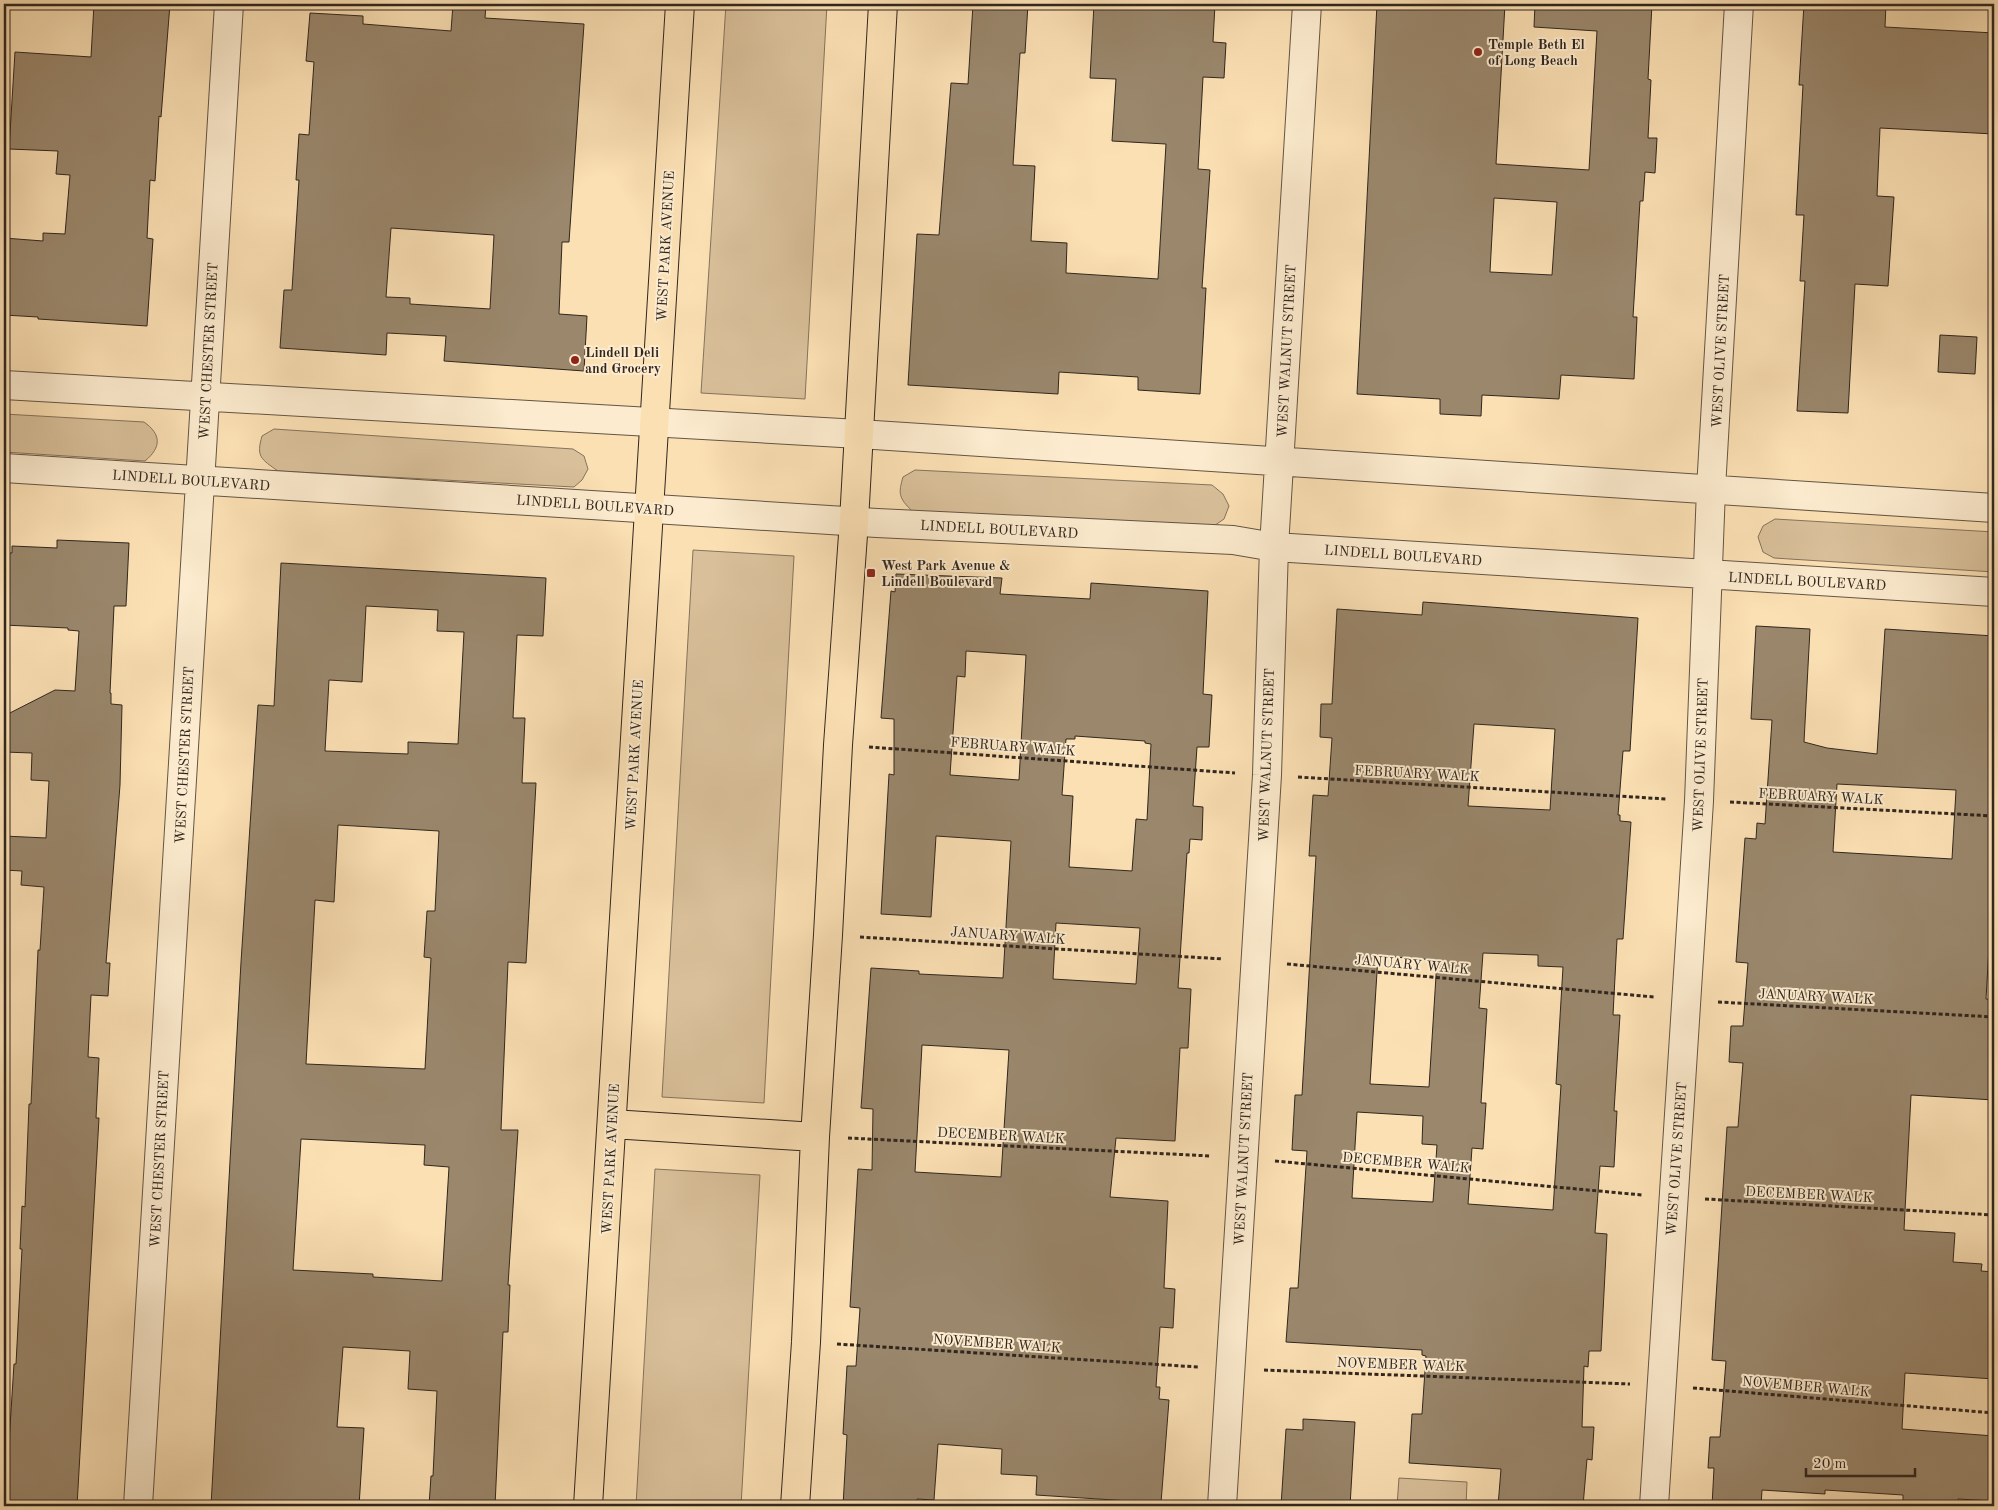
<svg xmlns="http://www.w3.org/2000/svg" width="1998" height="1510" viewBox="0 0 1998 1510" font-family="'Old Standard TT',serif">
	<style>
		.green { fill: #d9c09a; stroke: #85735c }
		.building { fill: #9a876c; stroke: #31261e; fill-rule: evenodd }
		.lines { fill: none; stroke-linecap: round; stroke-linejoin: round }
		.minor-casing { stroke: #645444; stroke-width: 30 }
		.trunk-casing { stroke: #31261e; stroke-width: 30 }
		.path { stroke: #31261e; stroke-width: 3; stroke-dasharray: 4 2.5; stroke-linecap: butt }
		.minor { stroke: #fcebce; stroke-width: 28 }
		.trunk { stroke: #fbe0b4; stroke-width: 28 }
		.poi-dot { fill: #8f2418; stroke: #fcebce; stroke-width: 2 }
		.labels { text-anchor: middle; stroke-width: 4; stroke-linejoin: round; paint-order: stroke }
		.poi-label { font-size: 14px; font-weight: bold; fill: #31261e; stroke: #fcebce; text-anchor: start }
		.street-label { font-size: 14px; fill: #31261e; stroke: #fcebce }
	</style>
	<rect width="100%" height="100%" fill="#fbe0b4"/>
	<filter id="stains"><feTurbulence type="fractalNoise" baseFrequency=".004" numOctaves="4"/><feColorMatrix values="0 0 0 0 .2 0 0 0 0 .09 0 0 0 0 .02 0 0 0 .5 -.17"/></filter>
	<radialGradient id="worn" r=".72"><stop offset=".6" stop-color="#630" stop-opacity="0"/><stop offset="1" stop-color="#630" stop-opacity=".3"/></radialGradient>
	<path class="green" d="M 726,4 L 827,4 L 805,399 L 701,393 Z
		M 4,414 L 144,422 C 161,434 162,447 145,461 L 4,452 Z
		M 274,429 L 573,449 L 584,456 L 588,469 L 582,480 L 574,487 L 278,471 C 261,459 256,457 262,436 Z
		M 915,470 L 1212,485 L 1223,494 L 1229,506 L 1224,519 L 1211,528 L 912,511 C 899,498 898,494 903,477 Z
		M 1775,519 L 1994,532 L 1994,572 L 1774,558 L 1763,552 L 1758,537 L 1763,526 Z
		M 693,550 L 794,556 L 764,1103 L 662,1097 Z
		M 655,1169 L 760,1175 L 741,1506 L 636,1506 Z
		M 1399,1478 L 1467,1482 L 1466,1506 L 1397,1506 Z"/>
	<path class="building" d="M 94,4 L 170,4 L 161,117 L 159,116 L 155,181 L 150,180 L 147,238 L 153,239 L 147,326 L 38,319 L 38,317 L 4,315 L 4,238 L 43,241 L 43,233 L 65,234 L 70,175 L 56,174 L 58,151 L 9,149 L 15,52 L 91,57 Z
		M 453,4 L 486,4 L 485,18 L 584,24 L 569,242 L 562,242 L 559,314 L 587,316 L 584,371 L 444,361 L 446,336 L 387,333 L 386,355 L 280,348 L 284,290 L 292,290 L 299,180 L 296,180 L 299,134 L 309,135 L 314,62 L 306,61 L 310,13 L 363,16 L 363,24 L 451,31 ZM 391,228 L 494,235 L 490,309 L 410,304 L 410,298 L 386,297 Z
		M 973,4 L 1028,4 L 1025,53 L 1020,53 L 1013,165 L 1035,166 L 1031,241 L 1067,243 L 1066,273 L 1158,279 L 1166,144 L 1112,141 L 1116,79 L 1090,78 L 1094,4 L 1215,4 L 1213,42 L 1226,43 L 1224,78 L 1203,77 L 1198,169 L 1210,170 L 1202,288 L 1206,288 L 1200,394 L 1138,390 L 1138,377 L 1059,372 L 1058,394 L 908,385 L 917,234 L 939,235 L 951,83 L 968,84 Z
		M 1377,4 L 1505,4 L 1496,164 L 1589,170 L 1597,31 L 1534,27 L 1535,4 L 1652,4 L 1648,79 L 1651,80 L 1648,138 L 1657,138 L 1655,173 L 1645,172 L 1643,201 L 1640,201 L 1633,317 L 1637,317 L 1634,379 L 1561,375 L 1559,399 L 1482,395 L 1481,416 L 1440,414 L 1440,399 L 1357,394 ZM 1494,198 L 1557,202 L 1552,275 L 1490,272 Z
		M 1804,4 L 1886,4 L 1885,27 L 1994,33 L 1994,134 L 1880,128 L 1877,196 L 1894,197 L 1888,286 L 1855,284 L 1848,413 L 1797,411 L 1805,281 L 1800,281 L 1804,215 L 1796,215 L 1803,85 L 1799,85 Z
		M 1940,335 L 1977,337 L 1975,374 L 1938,372 Z
		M 57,540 L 129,543 L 126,606 L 114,606 L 110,693 L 111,693 L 111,704 L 122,705 L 120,785 L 106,963 L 110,963 L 108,996 L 91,995 L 88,1057 L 99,1058 L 96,1118 L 99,1118 L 77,1506 L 5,1506 L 14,1364 L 16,1364 L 22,1249 L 20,1249 L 22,1206 L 25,1207 L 29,1104 L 31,1104 L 38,950 L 40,950 L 44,887 L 21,885 L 22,871 L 4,870 L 4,836 L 46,838 L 49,781 L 31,780 L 32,753 L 4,752 L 4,716 L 55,690 L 75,691 L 79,631 L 68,630 L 68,628 L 4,625 L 4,553 L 12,553 L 12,546 L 57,548 Z
		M 281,563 L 546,578 L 543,636 L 517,635 L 513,718 L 525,718 L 522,783 L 536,783 L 526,963 L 508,962 L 501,1130 L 518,1130 L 508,1285 L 510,1285 L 508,1332 L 503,1332 L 495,1506 L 429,1506 L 431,1476 L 433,1476 L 437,1391 L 408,1389 L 410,1351 L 343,1347 L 337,1427 L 364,1428 L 359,1506 L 211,1506 L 241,962 L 258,705 L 274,706 ZM 366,606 L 438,610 L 437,631 L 464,632 L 458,744 L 408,742 L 408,754 L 325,751 L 329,680 L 362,682 ZM 338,825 L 439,831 L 435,911 L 427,911 L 424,957 L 431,958 L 425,1069 L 306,1064 L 315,900 L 334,902 ZM 301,1139 L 425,1145 L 424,1165 L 449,1167 L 442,1281 L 373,1277 L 373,1274 L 293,1270 Z
		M 896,574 L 1002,578 L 1000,594 L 1090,599 L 1091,583 L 1208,591 L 1203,694 L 1212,695 L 1209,747 L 1197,747 L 1193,806 L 1203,807 L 1202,840 L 1190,839 L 1189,853 L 1187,853 L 1178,988 L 1191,989 L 1188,1048 L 1180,1048 L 1175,1141 L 1116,1138 L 1110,1197 L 1168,1201 L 1164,1288 L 1175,1289 L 1173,1328 L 1160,1327 L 1156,1387 L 1160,1387 L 1159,1399 L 1169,1400 L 1161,1503 L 1036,1495 L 1037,1476 L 1001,1474 L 1002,1449 L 938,1444 L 934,1500 L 917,1499 L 916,1506 L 843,1506 L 847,1435 L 843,1434 L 847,1366 L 856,1366 L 860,1308 L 850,1307 L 858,1169 L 872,1170 L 873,1109 L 861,1108 L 871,968 L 919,971 L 919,974 L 1003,978 L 1011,841 L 936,836 L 931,917 L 881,914 L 889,774 L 894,775 L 894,719 L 881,718 L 891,591 L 895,592 ZM 966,651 L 1026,655 L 1019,780 L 950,775 L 957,676 L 965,677 ZM 1075,736 L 1145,741 L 1145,743 L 1151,744 L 1147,820 L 1136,819 L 1132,871 L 1069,867 L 1073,796 L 1062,795 L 1066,739 L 1075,739 ZM 1056,923 L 1140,928 L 1136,984 L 1053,979 ZM 922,1045 L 1009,1050 L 1001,1177 L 915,1172 Z
		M 1423,602 L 1638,618 L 1630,751 L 1623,751 L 1618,815 L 1620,815 L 1620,821 L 1631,822 L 1623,939 L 1617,939 L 1613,1015 L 1620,1015 L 1614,1111 L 1617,1111 L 1614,1167 L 1600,1166 L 1595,1233 L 1607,1234 L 1601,1351 L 1589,1351 L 1588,1367 L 1584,1366 L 1582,1427 L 1594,1427 L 1592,1460 L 1587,1459 L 1583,1506 L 1498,1506 L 1501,1469 L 1409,1463 L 1412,1414 L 1422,1414 L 1426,1356 L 1422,1355 L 1422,1350 L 1286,1342 L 1290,1288 L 1298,1288 L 1307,1151 L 1292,1150 L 1295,1095 L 1302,1095 L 1316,856 L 1309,856 L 1313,795 L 1328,796 L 1332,738 L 1320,737 L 1321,704 L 1332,704 L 1337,609 L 1422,615 ZM 1474,724 L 1555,729 L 1550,810 L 1468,806 ZM 1483,953 L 1538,955 L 1538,966 L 1563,967 L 1556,1084 L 1561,1085 L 1553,1210 L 1468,1204 L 1472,1148 L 1483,1149 L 1486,1103 L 1481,1103 L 1487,1009 L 1479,1008 ZM 1378,956 L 1437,960 L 1429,1087 L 1370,1084 ZM 1357,1112 L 1423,1116 L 1422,1144 L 1437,1145 L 1433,1202 L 1352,1198 Z
		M 1756,626 L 1810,629 L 1804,742 L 1827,748 L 1877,754 L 1885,629 L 1994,636 L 1994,788 L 1991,838 L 1994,838 L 1994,913 L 1991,913 L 1986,999 L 1994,1000 L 1994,1100 L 1911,1095 L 1904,1230 L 1955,1233 L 1953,1262 L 1982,1264 L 1981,1271 L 1994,1272 L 1994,1379 L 1905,1373 L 1902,1429 L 1994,1436 L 1994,1501 L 1958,1499 L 1958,1506 L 1903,1503 L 1903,1495 L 1825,1490 L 1825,1494 L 1762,1490 L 1761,1506 L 1712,1506 L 1714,1468 L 1708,1468 L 1710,1437 L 1720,1437 L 1726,1361 L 1712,1360 L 1727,1127 L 1738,1127 L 1743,1063 L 1729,1062 L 1731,1026 L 1743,1026 L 1748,963 L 1736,962 L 1745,838 L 1756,839 L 1757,823 L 1765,824 L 1772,720 L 1751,719 ZM 1837,784 L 1956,790 L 1952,859 L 1833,852 Z
		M 1303,1419 L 1355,1422 L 1350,1506 L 1281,1506 L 1286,1429 L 1303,1430 Z"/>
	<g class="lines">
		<defs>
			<path id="minor" d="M 4,385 L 859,434 L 1994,508
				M 4,468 L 877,523 L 1233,540 L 1274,547 L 1994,592
				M 138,1506 L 229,4
				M 1222,1506 L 1267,775 L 1274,547 L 1307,4
				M 1654,1506 L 1699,801 L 1711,489 L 1739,4"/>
			<path id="trunk" d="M 612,1124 L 815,1137
				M 588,1506 L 680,4
				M 795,1506 L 806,1342 L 815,1137 L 828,935 L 838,745 L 854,521 L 883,4"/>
		</defs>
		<use href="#minor" class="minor-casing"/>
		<use href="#trunk" class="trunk-casing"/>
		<path class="path" d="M 869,747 L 1235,773
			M 1298,777 L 1667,799
			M 1730,802 L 1994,816
			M 860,937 L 1223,959
			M 1287,964 L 1654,997
			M 1718,1002 L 1994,1017
			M 848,1138 L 1211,1156
			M 1275,1161 L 1642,1195
			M 1705,1199 L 1994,1215
			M 837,1344 L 1198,1367
			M 1264,1370 L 1630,1384
			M 1693,1388 L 1994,1413"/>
		<use href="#minor" class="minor"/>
		<use href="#trunk" class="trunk"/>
	</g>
	<g class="poi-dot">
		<circle cx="1478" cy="52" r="5"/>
		<circle cx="575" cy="360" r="5"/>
		<rect x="866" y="568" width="10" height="10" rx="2.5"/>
	</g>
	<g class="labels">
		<g class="poi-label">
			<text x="1488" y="49">Temple Beth El<tspan x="1488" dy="16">of Long Beach</tspan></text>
			<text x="585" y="357">Lindell Deli<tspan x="585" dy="16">and Grocery</tspan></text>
			<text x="881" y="570">West Park Avenue &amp;<tspan x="881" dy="16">Lindell Boulevard</tspan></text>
		</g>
		<g class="street-label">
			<text transform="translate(665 246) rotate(-87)" y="5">WEST PARK AVENUE</text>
			<text transform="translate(208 351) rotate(-87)" y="5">WEST CHESTER STREET</text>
			<text transform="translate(1286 351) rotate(-87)" y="5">WEST WALNUT STREET</text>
			<text transform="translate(1720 351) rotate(-87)" y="5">WEST OLIVE STREET</text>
			<text transform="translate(191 480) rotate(4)" y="5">LINDELL BOULEVARD</text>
			<text transform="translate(595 505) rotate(4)" y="5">LINDELL BOULEVARD</text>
			<text transform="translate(999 529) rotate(3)" y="5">LINDELL BOULEVARD</text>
			<text transform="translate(1403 555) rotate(4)" y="5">LINDELL BOULEVARD</text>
			<text transform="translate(1807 581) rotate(3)" y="5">LINDELL BOULEVARD</text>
			<text transform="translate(1013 746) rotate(4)" y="5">FEBRUARY WALK</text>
			<text transform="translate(184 755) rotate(-87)" y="5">WEST CHESTER STREET</text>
			<text transform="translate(634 755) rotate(-87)" y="5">WEST PARK AVENUE</text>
			<text transform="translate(1266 755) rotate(-88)" y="5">WEST WALNUT STREET</text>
			<text transform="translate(1700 755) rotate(-88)" y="5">WEST OLIVE STREET</text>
			<text transform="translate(1417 773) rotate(3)" y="5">FEBRUARY WALK</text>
			<text transform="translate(1821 796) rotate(3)" y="5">FEBRUARY WALK</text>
			<text transform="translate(1008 935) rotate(4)" y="5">JANUARY WALK</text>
			<text transform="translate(1412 964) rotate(5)" y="5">JANUARY WALK</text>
			<text transform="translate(1816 996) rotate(3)" y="5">JANUARY WALK</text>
			<text transform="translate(1001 1135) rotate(3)" y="5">DECEMBER WALK</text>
			<text transform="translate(159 1159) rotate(-87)" y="5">WEST CHESTER STREET</text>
			<text transform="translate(610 1159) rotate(-87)" y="5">WEST PARK AVENUE</text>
			<text transform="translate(1243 1159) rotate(-87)" y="5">WEST WALNUT STREET</text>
			<text transform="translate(1676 1159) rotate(-86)" y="5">WEST OLIVE STREET</text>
			<text transform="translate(1406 1162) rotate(5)" y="5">DECEMBER WALK</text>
			<text transform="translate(1809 1194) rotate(3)" y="5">DECEMBER WALK</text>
			<text transform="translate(997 1343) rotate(4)" y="5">NOVEMBER WALK</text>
			<text transform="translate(1401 1364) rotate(2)" y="5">NOVEMBER WALK</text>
			<text transform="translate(1806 1386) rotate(5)" y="5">NOVEMBER WALK</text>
		</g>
	</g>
	<rect width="1998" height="1510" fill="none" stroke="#fbe0b4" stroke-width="20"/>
	<rect x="5" y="5" width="1988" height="1500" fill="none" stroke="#31261e" stroke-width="2.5"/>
	<rect x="10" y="10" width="1978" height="1490" fill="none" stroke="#31261e"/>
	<path d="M1806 1468v8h109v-8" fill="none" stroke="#31261e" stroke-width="2.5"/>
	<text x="1813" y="1468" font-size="15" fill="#31261e" stroke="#fcebce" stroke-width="4" paint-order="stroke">20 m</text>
	<rect width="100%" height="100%" filter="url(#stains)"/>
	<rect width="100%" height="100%" fill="url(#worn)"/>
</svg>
